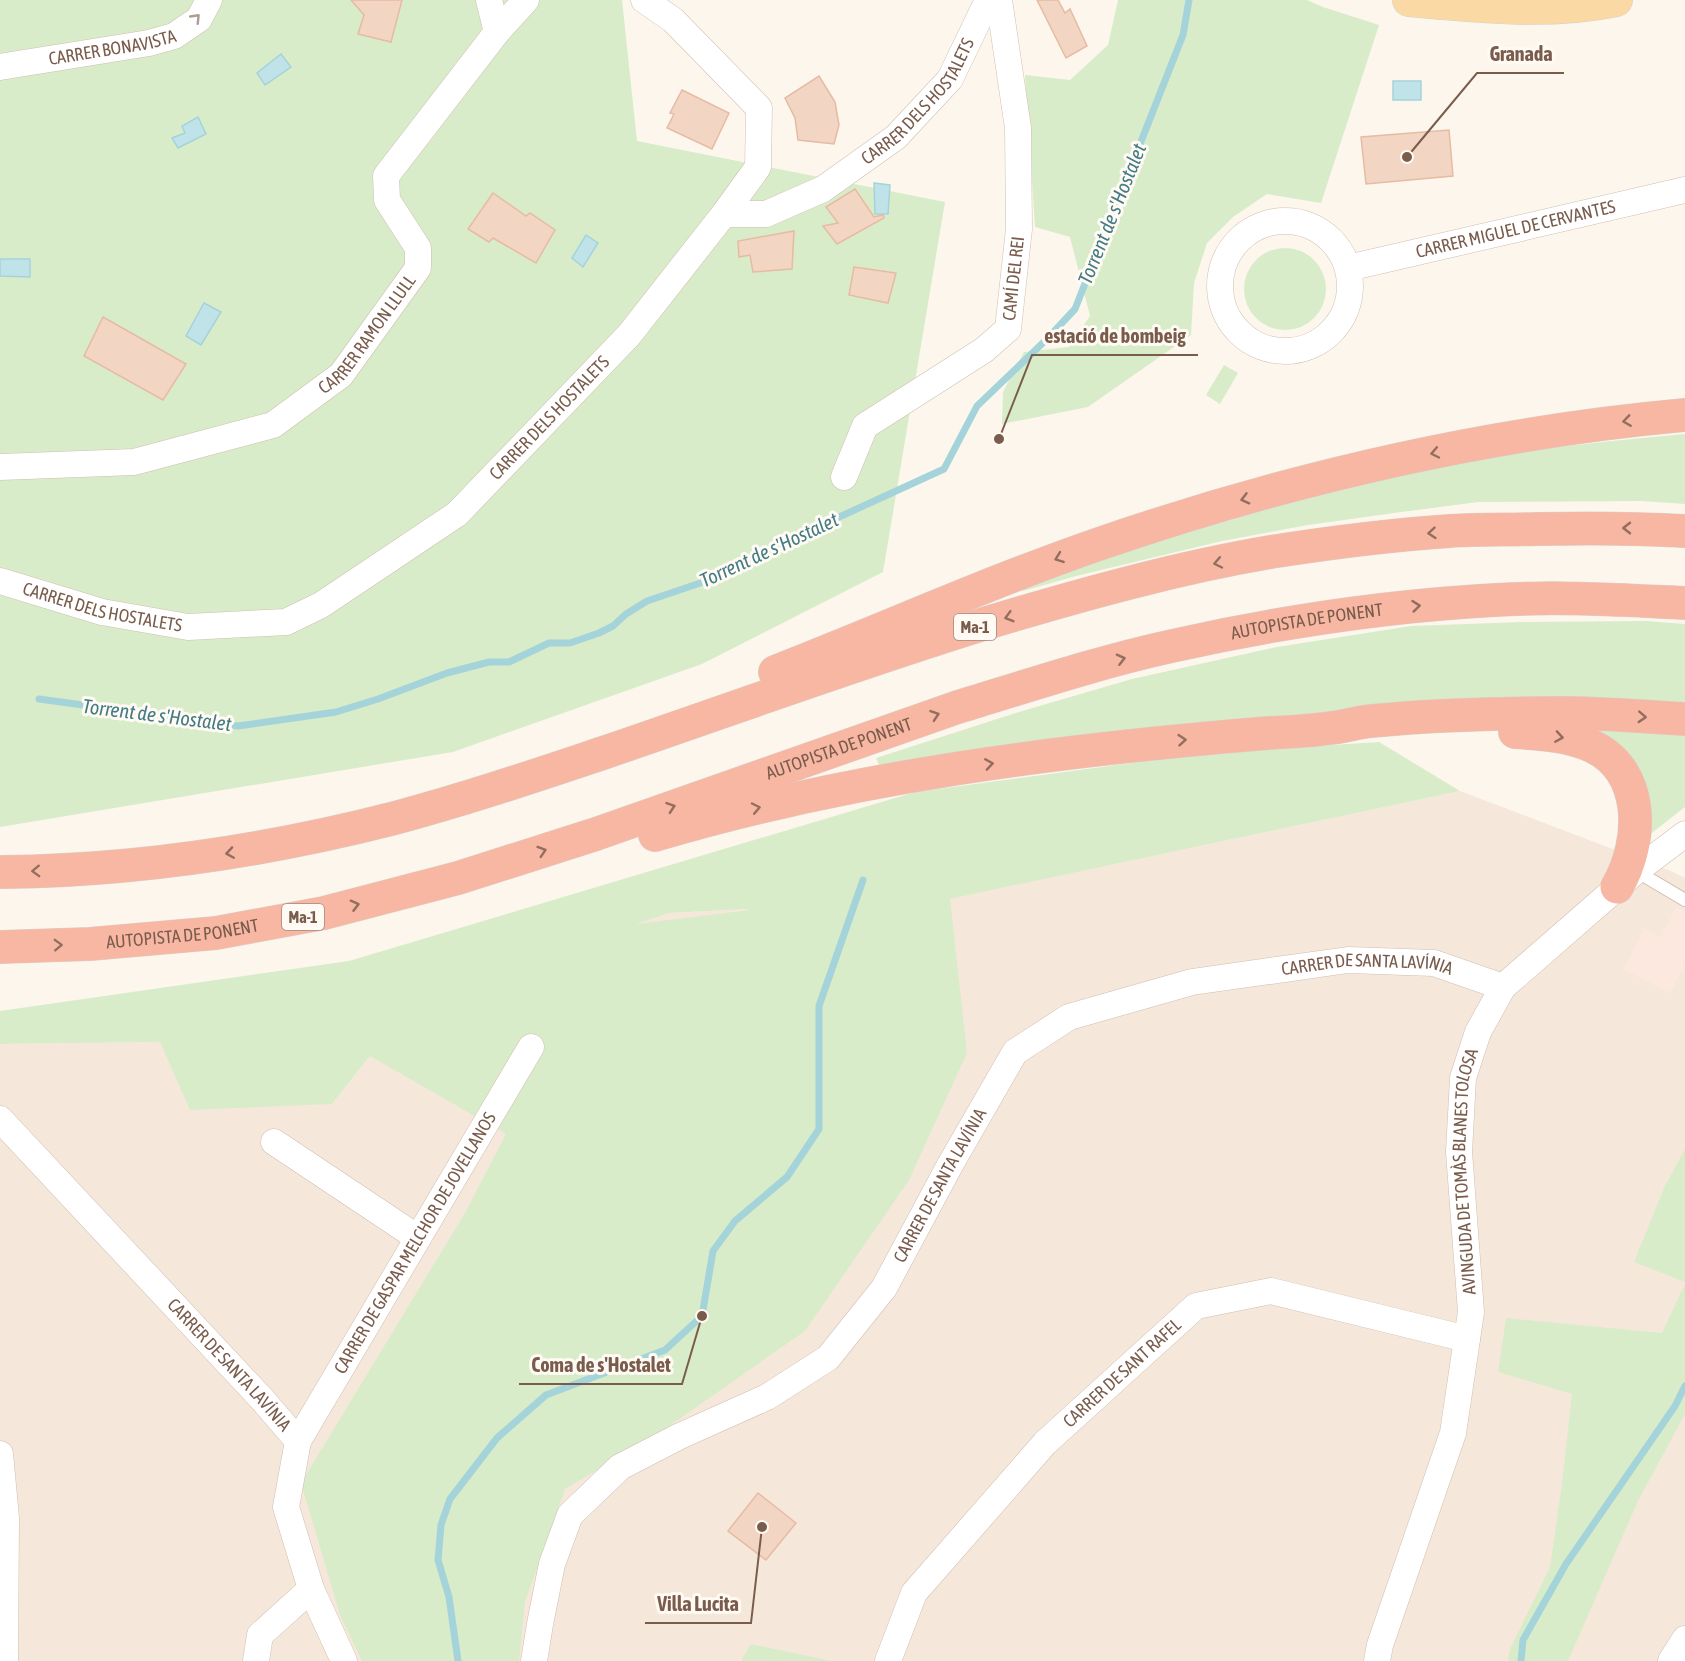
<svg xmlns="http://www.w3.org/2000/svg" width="1685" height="1661" viewBox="0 0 1685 1661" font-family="'Asap Condensed',sans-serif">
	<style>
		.residential { fill: #f5e8da }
		.commercial { fill: #fde8e0 }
		.green { fill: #d8ecc9; fill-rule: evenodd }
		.water { fill: #bfe3e8; stroke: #a5d3da; stroke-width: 1.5 }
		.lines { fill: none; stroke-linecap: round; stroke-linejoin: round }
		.stream { stroke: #a5d3da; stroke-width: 7 }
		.building { fill: #f3d5c3; stroke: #e6bba3; stroke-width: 1.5 }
		.lane-casing { stroke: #d1beb0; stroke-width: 14 }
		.street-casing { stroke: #d1beb0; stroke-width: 27 }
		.primary-casing { stroke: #dad1cd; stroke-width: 34 }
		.highway-casing { stroke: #dad1cd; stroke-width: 34 }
		.lane { stroke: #fff; stroke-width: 12 }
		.street { stroke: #fff; stroke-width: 26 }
		.primary { stroke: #fbd9a5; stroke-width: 33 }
		.highway { stroke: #f7b7a3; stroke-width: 33 }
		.oneway { stroke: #af9d94 }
		.oneway2 { stroke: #936e5e }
		.labels { text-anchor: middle; stroke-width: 6; stroke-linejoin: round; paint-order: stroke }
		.shield { fill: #fffaf3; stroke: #a28b7f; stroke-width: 1.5 }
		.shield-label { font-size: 16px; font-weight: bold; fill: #7a5c4d }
		.street-label { font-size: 18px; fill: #7a5c4d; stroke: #fffaf3 }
		.water-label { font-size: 20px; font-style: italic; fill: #437c86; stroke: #fffaf3 }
		.leader { fill: none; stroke: #7a5c4d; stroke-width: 2 }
		.callout-dot { fill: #7a5c4d; stroke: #fffaf3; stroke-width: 2 }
		.callout-label { font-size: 20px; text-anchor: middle; font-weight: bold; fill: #7a5c4d; stroke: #fffaf3; stroke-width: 6; stroke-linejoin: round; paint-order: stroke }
	</style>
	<rect width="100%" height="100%" fill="#fdf6ec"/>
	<path class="residential" d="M 1460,791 L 1673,872 L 1685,878 L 1685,1661 L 0,1661 L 0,1044 L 160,1042 L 332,1104 L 457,947 L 619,929 L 669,913 L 949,899 Z"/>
	<path class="commercial" d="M 1676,908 L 1685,912 L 1685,968 L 1683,967 L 1670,993 L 1624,969 L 1644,929 L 1661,938 Z"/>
	<path class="green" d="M 0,0 L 622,0 L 637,141 L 945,202 L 883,572 L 702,664 L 453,752 L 0,827 Z
		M 1118,0 L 1307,0 L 1323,7 L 1379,25 L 1321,203 L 1267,194 L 1233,217 L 1207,243 L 1194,283 L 1191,335 L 1088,407 L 1002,424 L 1003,392 L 1024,352 L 1069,347 L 1090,316 L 1070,237 L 1035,227 L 1025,75 L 1070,80 L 1108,45 Z
		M1244 289a41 41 0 1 1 82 0a41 41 0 1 1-82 0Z
		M 1224,365 L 1238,373 L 1220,404 L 1206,395 Z
		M 1685,434 L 1685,504 L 1641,501 L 1478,502 L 1394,513 L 1308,525 L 1222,541 L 1076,576 L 1023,591 L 1021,587 C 1168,537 1316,490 1469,461 C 1541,447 1613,441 1685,434 Z
		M 1646,621 L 1685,624 L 1685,711 L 880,767 L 876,758 L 1019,712 L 1132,679 L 1277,647 L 1411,626 L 1523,622 Z
		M 1589,727 L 1685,733 L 1685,807 L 1648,836 Z
		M 1379,742 L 1460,791 L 950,899 L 967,1053 L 909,1180 L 805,1331 L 655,1436 L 565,1489 L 525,1602 L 519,1661 L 362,1661 L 340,1615 L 301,1483 L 465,1213 L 506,1134 L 370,1056 L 332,1104 L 190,1110 L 160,1042 L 0,1044 L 0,1011 L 349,961 L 915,792 L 1206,753 ZM 749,909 L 750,910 L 636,924 L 669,913 Z
		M 1685,1149 L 1685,1282 L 1634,1262 L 1664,1188 Z
		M 1685,1284 L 1685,1414 L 1638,1501 L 1568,1661 L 1508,1661 L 1510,1649 L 1550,1567 L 1562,1484 L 1572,1394 L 1498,1372 L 1506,1318 L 1662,1333 Z
		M 751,1644 L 831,1661 L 741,1661 Z"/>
	<path class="water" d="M 281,54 L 291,67 L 265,85 L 257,73 Z
		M 1393,81 L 1421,81 L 1421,100 L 1393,100 Z
		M 198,117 L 206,134 L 178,148 L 172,138 L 185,133 L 182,126 Z
		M 874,183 L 890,185 L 888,214 L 875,214 Z
		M 586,235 L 598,243 L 583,267 L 572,258 Z
		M 0,259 L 30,259 L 30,277 L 0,276 Z
		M 204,303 L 221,312 L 201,345 L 186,336 Z"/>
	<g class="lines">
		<path class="stream" d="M 39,699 L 238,726 L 336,712 L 378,699 L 447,673 L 489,662 L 509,662 L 549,643 L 570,643 L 599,633 L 613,626 L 626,614 L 647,601 L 721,576 L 789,540 L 944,469 L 977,406 L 1047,339 L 1075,309 L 1183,35 L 1189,0
			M 458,1661 L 449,1597 L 438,1560 L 441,1525 L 450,1499 L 497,1438 L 546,1395 L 665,1350 L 702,1316 L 713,1251 L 735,1221 L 787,1177 L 819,1129 L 819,1006 L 863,880
			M 1521,1661 L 1523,1640 L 1566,1564 L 1675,1406 L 1685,1386"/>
	</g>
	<path class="building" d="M 351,0 L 402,0 L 391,42 L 358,34 L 364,15 Z
		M 1037,0 L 1058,0 L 1065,13 L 1070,9 L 1087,46 L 1066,58 Z
		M 819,76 L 835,102 L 839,125 L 834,144 L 798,140 L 795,118 L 785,98 Z
		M 682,90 L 729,113 L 712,149 L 667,128 L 674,114 L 670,113 Z
		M 1449,130 L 1453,176 L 1366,184 L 1361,137 Z
		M 855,189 L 874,217 L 883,215 L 884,218 L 837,244 L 823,226 L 838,223 L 826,207 Z
		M 493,193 L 526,216 L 530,213 L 555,230 L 536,263 L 493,238 L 489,242 L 468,229 Z
		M 794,231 L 792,269 L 753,272 L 750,255 L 739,257 L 738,241 Z
		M 854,267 L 896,273 L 888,303 L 849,295 Z
		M 103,317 L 186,364 L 163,400 L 84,356 Z
		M 758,1493 L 796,1523 L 766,1560 L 728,1531 Z"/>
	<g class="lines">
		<defs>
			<path id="lane" d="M 1636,871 L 1685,900"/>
			<g id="street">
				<path d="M 489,0 L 497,32"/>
				<path d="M 644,0 L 673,20 L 759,108 L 758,167 L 724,214"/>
				<path id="s1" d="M 0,67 L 149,43 L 174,36 L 199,19 L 209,0"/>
				<circle cx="1285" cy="286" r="65"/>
				<path id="s2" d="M 1348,268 L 1685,190"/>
				<path id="s3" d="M 0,467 L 134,462 L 273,425 L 341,375 L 418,268 L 418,248 L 387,200 L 386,176 L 497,32 L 526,0"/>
				<path id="s4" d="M 844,477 L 865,426 L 984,350 L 1008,329 L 1019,229 L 1018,128 L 999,0"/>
				<path id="s5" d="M 0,581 L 102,612 L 188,627 L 286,622 L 321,605 L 457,514 L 629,335 L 724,214 L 766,214 L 823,189 L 896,137 L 950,79 L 988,0"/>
				<path id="s6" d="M 0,1119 L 261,1398 L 298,1441 L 286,1507 L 311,1589 L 344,1661"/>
				<path d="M 274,1142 L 418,1238"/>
				<path id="s7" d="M 298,1441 L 531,1047"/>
				<path d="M 0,1454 L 6,1518 L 5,1661"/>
				<path d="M 256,1661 L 260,1635 L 311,1589"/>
				<path id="s8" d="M 534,1661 L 540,1624 L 552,1564 L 570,1515 L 620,1467 L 680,1436 L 767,1397 L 828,1358 L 884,1288 L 950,1165 L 1015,1052 L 1069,1017 L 1192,982 L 1348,960 L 1434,963 L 1503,987"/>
				<path id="s9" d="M 888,1661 L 914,1593 L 1045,1443 L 1196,1306 L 1271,1291 L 1467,1339"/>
				<path id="s10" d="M 1377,1661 L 1380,1645 L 1453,1433 L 1471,1312 L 1459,1152 L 1463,1078 L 1478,1032 L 1503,987 L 1636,871 L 1685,834"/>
				<path d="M 1671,1661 L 1685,1639"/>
			</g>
			<path id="primary" d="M 1409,0 C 1477,6 1549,14 1616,0"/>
			<g id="highway">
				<path d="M 775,672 C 883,630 989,582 1099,544 C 1288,479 1486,433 1685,415"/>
				<path d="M 1515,732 C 1539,734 1564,735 1587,744 C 1646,767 1644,841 1617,887"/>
				<path d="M 655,835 C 854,776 1061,750 1268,733 C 1289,732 1310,731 1330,728 C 1344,727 1358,722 1371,721 C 1435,715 1501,713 1565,713 C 1605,713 1645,717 1685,719"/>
				<path d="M 0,872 C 134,871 266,851 395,818 C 466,799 534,776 603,753 C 732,709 860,662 990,622 C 1084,594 1180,567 1277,551 C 1335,542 1392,535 1450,531 C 1479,529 1508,530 1537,529 C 1587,528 1636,528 1685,531"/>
				<path id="s11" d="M 0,947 L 90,944 L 216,933 L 324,913 L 458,878 L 596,834 L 955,708 C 1027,686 1099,662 1172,646 C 1279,622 1386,606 1495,600 C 1558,596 1622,600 1685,603"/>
			</g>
		</defs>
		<use href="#lane" class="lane-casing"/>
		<use href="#street" class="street-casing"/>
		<use href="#primary" class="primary-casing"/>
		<use href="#highway" class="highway-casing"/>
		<use href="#lane" class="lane"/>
		<use href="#street" class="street"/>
		<use href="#primary" class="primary"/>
		<use href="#highway" class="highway"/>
	</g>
	<defs><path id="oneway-chevron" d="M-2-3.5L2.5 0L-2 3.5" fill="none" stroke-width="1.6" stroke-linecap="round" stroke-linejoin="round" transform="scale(1.5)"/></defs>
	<use class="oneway" href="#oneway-chevron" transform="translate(196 18) rotate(-46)"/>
	<g class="oneway2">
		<use href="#oneway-chevron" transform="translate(1627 421) rotate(172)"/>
		<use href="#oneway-chevron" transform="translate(1435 453) rotate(168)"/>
		<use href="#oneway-chevron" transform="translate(1245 499) rotate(165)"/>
		<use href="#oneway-chevron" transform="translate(1627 528) rotate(-180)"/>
		<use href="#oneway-chevron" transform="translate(1432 533) rotate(175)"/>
		<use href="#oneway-chevron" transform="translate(1059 558) rotate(160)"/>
		<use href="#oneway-chevron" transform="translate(1218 563) rotate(168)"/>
		<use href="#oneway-chevron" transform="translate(1416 606) rotate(-6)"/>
		<use href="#oneway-chevron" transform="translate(1009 617) rotate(164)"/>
		<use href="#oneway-chevron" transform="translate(1121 659) rotate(-14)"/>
		<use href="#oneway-chevron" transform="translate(935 715) rotate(-19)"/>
		<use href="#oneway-chevron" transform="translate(1642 717) rotate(3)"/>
		<use href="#oneway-chevron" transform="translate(1559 737) rotate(9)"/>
		<use href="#oneway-chevron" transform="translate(1182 740) rotate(-5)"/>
		<use href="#oneway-chevron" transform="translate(989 764) rotate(-9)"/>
		<use href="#oneway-chevron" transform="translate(671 807) rotate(-19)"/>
		<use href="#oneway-chevron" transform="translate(756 808) rotate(-12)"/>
		<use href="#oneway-chevron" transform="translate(542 851) rotate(-18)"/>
		<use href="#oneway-chevron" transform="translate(230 853) rotate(171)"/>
		<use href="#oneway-chevron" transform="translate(36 871) rotate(178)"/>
		<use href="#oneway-chevron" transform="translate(355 905) rotate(-15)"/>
		<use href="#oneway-chevron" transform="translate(58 945) rotate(-2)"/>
	</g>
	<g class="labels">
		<g class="shield">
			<rect x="954" y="614" width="42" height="26" rx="4.5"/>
			<rect x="282" y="904" width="42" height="26" rx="4.5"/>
		</g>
		<g class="shield-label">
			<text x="975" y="633">Ma-1</text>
			<text x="303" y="923">Ma-1</text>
		</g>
		<g class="street-label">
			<text dy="6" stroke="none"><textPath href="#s1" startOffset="114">CARRER BONAVISTA</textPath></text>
			<text dy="6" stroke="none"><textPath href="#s5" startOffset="1132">CARRER DELS HOSTALETS</textPath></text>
			<text dy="6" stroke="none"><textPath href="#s2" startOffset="172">CARRER MIGUEL DE CERVANTES</textPath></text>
			<text dy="6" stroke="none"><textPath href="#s4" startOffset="279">CAMÍ DEL REI</textPath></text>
			<text dy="6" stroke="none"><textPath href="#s3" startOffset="410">CARRER RAMON LLULL</textPath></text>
			<text dy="6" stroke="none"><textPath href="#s5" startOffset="628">CARRER DELS HOSTALETS</textPath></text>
			<text dy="6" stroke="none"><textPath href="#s5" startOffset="106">CARRER DELS HOSTALETS</textPath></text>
			<text dy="6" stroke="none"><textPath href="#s11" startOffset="1353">AUTOPISTA DE PONENT</textPath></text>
			<text dy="6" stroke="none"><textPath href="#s11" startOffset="867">AUTOPISTA DE PONENT</textPath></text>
			<text dy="6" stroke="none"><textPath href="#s11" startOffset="183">AUTOPISTA DE PONENT</textPath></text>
			<text dy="6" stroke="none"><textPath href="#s8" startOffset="1184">CARRER DE SANTA LAVÍNIA</textPath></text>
			<text dy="6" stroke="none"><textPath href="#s10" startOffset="504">AVINGUDA DE TOMÀS BLANES TOLOSA</textPath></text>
			<text dy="6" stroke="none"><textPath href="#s8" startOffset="662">CARRER DE SANTA LAVÍNIA</textPath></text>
			<text dy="6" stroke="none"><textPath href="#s7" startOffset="230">CARRER DE GASPAR MELCHOR DE JOVELLANOS</textPath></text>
			<text dy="6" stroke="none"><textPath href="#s6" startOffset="336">CARRER DE SANTA LAVÍNIA</textPath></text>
			<text dy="6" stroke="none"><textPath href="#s9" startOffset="376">CARRER DE SANT RAFEL</textPath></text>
		</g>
		<g class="water-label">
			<text transform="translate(1112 214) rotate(-68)" y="7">Torrent de s'Hostalet</text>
			<text transform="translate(769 550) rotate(-25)" y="7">Torrent de s'Hostalet</text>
			<text transform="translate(157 715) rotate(7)" y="7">Torrent de s'Hostalet</text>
		</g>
	</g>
	<path class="leader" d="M1407 157L1477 73H1564M999 439L1032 355H1198M702 1316L682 1384H519M762 1527L751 1623H645"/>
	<g class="callout-dot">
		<circle cx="1407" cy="157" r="6"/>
		<circle cx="999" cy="439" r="6"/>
		<circle cx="702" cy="1316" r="6"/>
		<circle cx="762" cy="1527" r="6"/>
	</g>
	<g class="callout-label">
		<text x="1521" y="61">Granada</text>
		<text x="1115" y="343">estació de bombeig</text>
		<text x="601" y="1372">Coma de s'Hostalet</text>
		<text x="698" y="1611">Villa Lucita</text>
	</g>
</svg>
